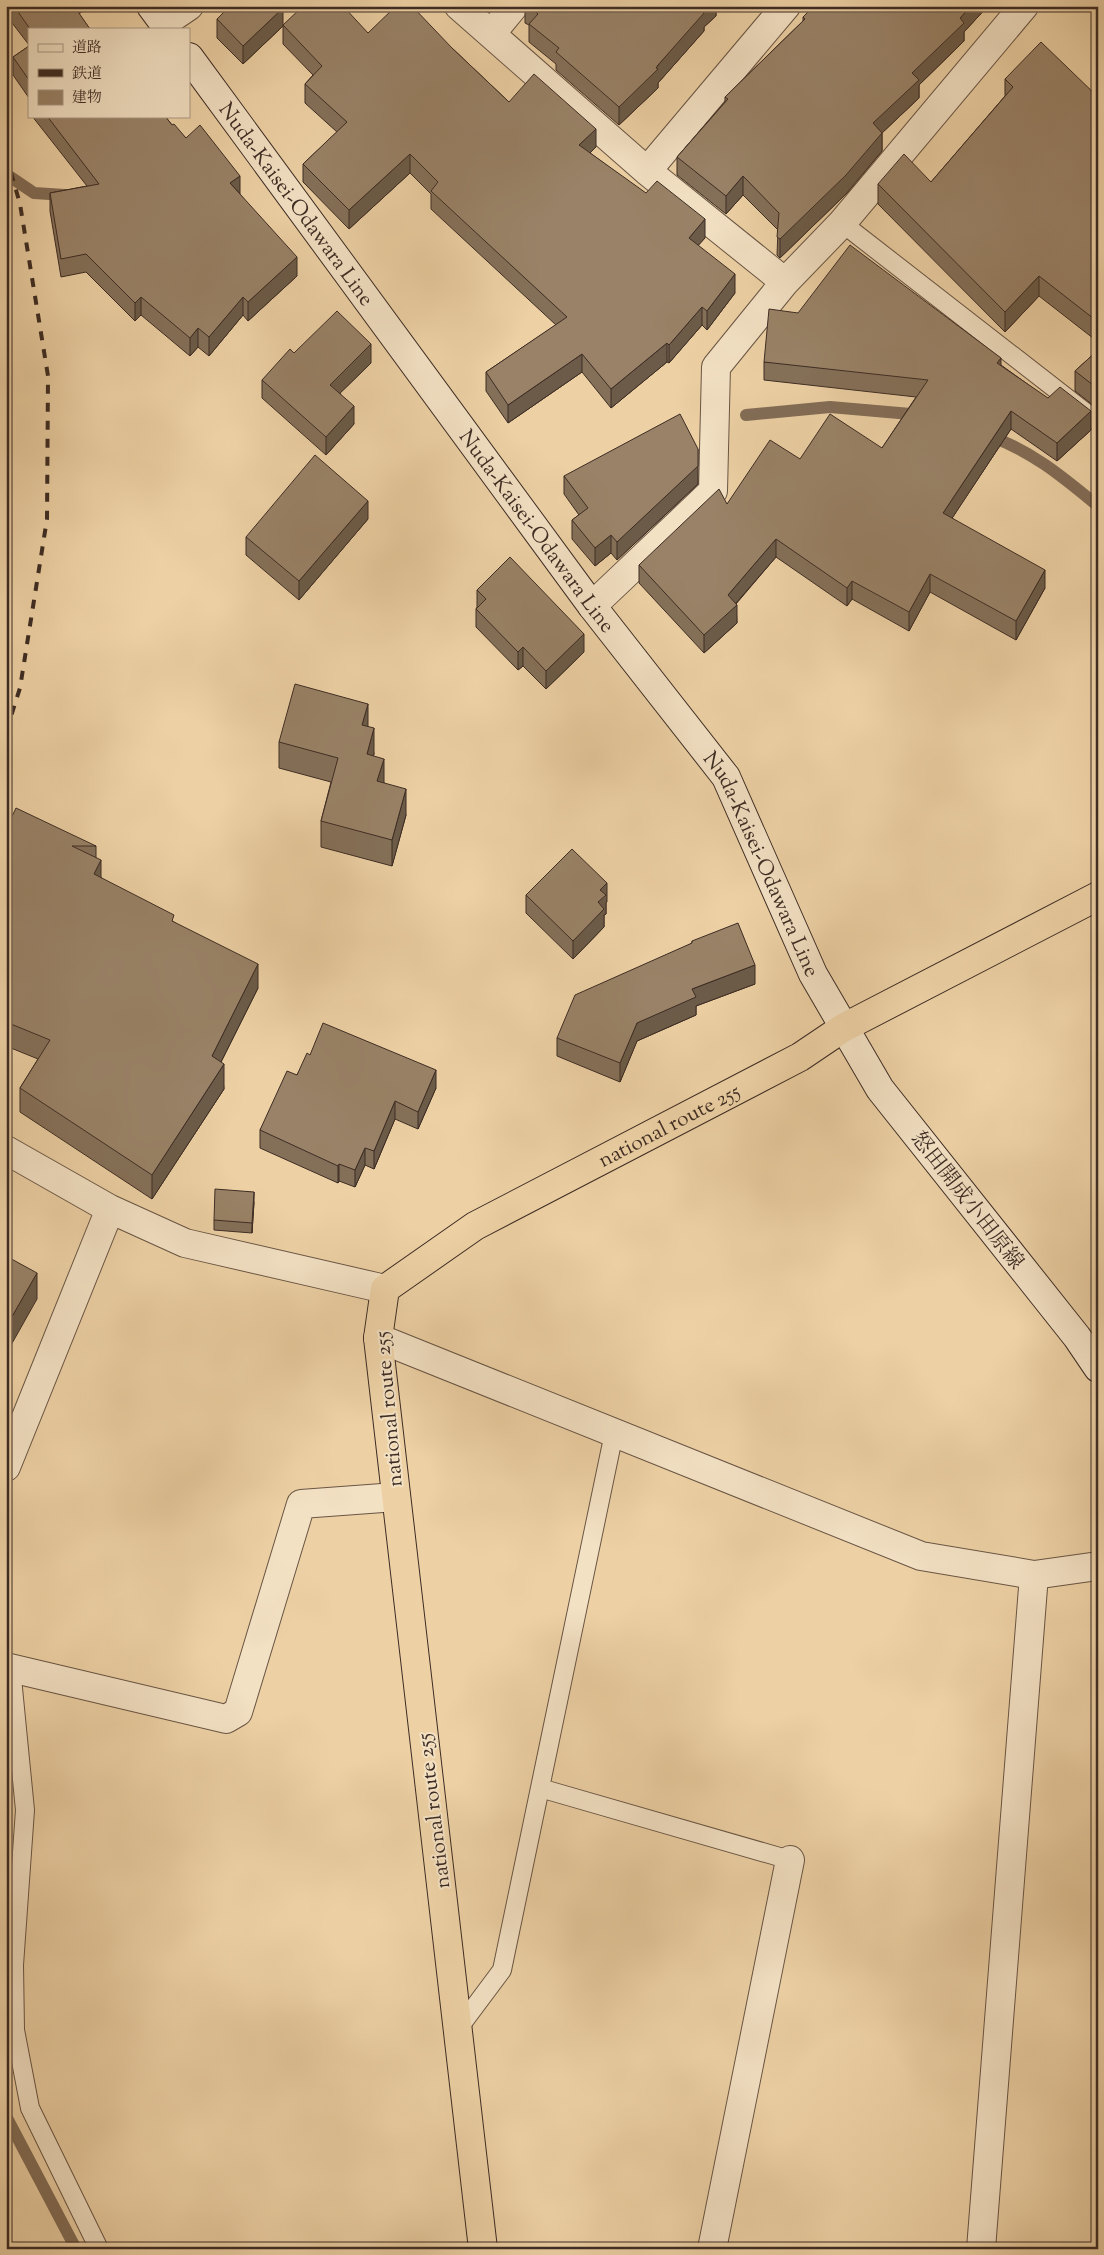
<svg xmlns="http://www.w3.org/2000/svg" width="1104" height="2255" viewBox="0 0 1104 2255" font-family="'Sorts Mill Goudy','Noto Serif JP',serif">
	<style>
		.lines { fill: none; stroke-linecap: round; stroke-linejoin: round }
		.stream { stroke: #836d57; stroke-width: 12 }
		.service-casing { stroke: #695544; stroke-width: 20 }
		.minor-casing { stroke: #695544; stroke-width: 30 }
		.secondary-casing { stroke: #3d2c24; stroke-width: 30 }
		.trunk-casing { stroke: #3d2c24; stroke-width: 30 }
		.service { stroke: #f3e1c4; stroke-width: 18 }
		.minor { stroke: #f3e1c4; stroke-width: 28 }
		.secondary { stroke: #f3e1c4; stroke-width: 28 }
		.trunk { stroke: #edd1a5; stroke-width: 28 }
		.rail { stroke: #3d2c24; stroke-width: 4; stroke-dasharray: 9 9; stroke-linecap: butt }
		.wall { fill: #847059; stroke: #3d2c24 }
		.shaded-wall { fill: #6b5b48; stroke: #3d2c24 }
		.building { fill: #998267; stroke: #3d2c24 }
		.labels { text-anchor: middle; stroke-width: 4; stroke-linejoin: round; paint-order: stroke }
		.street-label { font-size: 21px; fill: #3d2c24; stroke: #f3e1c4 }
	</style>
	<rect width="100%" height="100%" fill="#edd1a5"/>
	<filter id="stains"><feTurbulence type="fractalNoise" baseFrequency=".004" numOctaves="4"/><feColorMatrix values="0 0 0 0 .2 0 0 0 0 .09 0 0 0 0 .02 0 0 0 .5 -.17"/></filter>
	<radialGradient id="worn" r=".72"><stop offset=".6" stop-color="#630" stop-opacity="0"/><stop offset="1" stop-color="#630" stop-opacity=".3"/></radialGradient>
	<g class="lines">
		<path class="stream" d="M 6,174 L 34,193 L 65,195
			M 746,415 L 830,407 L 922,415
			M 989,436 C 1031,450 1064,478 1098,506
			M 6,2116 L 76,2249"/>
		<defs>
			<path id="service" d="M 842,223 L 1098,422
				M 11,1668 L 25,1810 L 14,1965 L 15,2030 L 30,2108 L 99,2249
				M 540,1788 L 790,1860
				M 458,2029 L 502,1970 L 614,1433"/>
			<path id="minor" d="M 459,6 L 647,171 L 785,282
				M 164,23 L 189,6
				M 491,34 L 514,6
				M 647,171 L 786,6
				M 592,606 L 713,491 L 716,367 L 785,282 L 842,223 L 1024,6
				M 6,1150 L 110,1209 L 185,1243 L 385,1289
				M 378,1338 L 921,1556 L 1034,1575 L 1098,1566
				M 6,1467 L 110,1209
				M 6,1667 L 226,1719 L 238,1712 L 301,1504 L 396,1497
				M 712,2249 L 790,1860
				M 981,2249 L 1034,1575"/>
			<g id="secondary">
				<path d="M 151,6 L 168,29"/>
				<path id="s1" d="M 189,57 L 592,606 L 726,777 L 813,974 L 880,1089 L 1077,1337 L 1098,1368"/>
			</g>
			<g id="trunk">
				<path id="s2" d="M 483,2249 L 378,1338 L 385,1289 L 475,1226 L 800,1057 L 843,1028 L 1098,896"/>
			</g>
		</defs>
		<use href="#service" class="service-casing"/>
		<use href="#minor" class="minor-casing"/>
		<use href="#secondary" class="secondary-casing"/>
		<use href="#trunk" class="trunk-casing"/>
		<use href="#service" class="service"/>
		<use href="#minor" class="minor"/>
		<use href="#secondary" class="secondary"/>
		<use href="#trunk" class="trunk"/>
		<path class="rail" d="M 6,155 L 20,204 L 48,376 L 47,519 L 20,688 L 6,732"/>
	</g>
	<path class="wall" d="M 6,6 L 89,6 L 79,14 L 90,29 L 29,29 L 29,45 L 6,15 Z
		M 525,6 L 718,6 L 716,8 L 716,16 L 704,27 L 704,31 L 658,83 L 658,88 L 619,125 L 556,70 L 556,64 L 529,42 L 529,25 L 525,23 Z
		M 814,6 L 988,6 L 964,32 L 964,41 L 919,85 L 919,98 L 882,133 L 882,151 L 846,194 L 780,258 L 777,255 L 778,230 L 743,195 L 726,214 L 677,175 L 677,157 L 725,102 L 725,97 L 803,21 L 803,17 Z
		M 217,19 L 368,33 L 452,48 L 509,102 L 596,147 L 590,153 L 705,238 L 698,245 L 735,293 L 707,330 L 702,325 L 669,363 L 667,362 L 611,408 L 582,372 L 508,423 L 486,391 L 486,372 L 556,325 L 431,209 L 431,194 L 410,173 L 349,229 L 303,182 L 303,164 L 337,132 L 305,103 L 305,84 L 313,75 L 283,44 L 283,26 L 243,64 L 217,38 Z
		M 29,46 L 29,98 L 13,75 L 13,57 Z
		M 1005,79 L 1098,97 L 1098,342 L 1039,296 L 1005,332 L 878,204 L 878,184 L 931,182 L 1005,96 Z
		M 32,116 L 165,116 L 172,125 L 186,138 L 240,194 L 297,276 L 248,321 L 243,315 L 209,356 L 198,347 L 190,356 L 141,315 L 135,321 L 86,272 L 61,277 L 50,211 L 50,193 L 87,186 Z
		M 1098,350 L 1098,409 L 1075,391 L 1075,371 Z
		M 294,353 L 371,363 L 340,393 L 354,424 L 326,455 L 262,398 L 262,380 Z
		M 764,362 L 1001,365 L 1091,430 L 1057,461 L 1011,429 L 952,518 L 1045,588 L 1016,640 L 930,592 L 909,631 L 852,599 L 847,606 L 776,557 L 736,604 L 737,623 L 704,653 L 639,583 L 639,565 L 727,504 L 800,459 L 882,448 L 916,397 L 764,380 Z
		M 564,476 L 698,484 L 617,560 L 611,553 L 595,566 L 572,539 L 572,520 L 579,515 L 564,494 Z
		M 368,519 L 299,600 L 246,555 L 246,537 Z
		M 477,590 L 584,652 L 546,689 L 523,666 L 518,670 L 476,627 L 476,609 L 477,607 Z
		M 368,726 L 374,754 L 373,756 L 384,783 L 406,815 L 392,866 L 321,847 L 321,821 L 331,782 L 279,768 L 279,742 Z
		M 6,829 L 96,846 L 96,858 L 101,878 L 174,922 L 258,988 L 221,1062 L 224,1089 L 152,1199 L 20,1112 L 20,1088 L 38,1059 L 6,1046 Z
		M 526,895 L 607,901 L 606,903 L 606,914 L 604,915 L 604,927 L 573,959 L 526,913 Z
		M 692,941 L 755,984 L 696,1006 L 696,1015 L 637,1041 L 620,1082 L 557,1056 L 557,1038 L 692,943 Z
		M 310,1055 L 436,1088 L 418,1129 L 395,1119 L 374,1169 L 365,1165 L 355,1187 L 339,1181 L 338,1183 L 260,1148 L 260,1130 Z
		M 254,1202 L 252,1233 L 214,1230 L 214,1220 Z"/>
	<path class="shaded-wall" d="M 70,6 L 89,6 L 70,20 Z
		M 707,6 L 718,6 L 716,8 L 716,16 L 704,27 L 704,31 L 658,83 L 658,88 L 619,125 L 619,107 L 656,68 L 702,11 Z
		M 971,6 L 988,6 L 964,32 L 964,41 L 919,85 L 919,98 L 882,133 L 882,151 L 846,194 L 780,258 L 780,239 L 873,123 L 912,73 Z
		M 283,8 L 283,26 L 243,64 L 243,46 Z
		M 596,129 L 596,147 L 579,164 L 579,145 Z
		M 410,154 L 410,173 L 349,229 L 349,210 Z
		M 240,176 L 240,194 L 230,183 Z
		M 743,176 L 743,195 L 726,214 L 726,196 Z
		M 705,219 L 705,238 L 689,256 L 689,238 Z
		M 297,257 L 297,276 L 248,321 L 248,302 Z
		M 735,274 L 735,293 L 707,330 L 707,311 Z
		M 1039,276 L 1039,296 L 1005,332 L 1005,312 Z
		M 141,297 L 141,315 L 135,321 L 135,303 Z
		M 243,297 L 243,315 L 209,356 L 209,337 Z
		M 702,307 L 702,325 L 669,363 L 669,345 Z
		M 198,328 L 198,347 L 190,356 L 190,338 Z
		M 667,343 L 667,362 L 611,408 L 611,389 Z
		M 371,344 L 371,363 L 330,403 L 330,385 Z
		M 582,354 L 582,372 L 508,423 L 508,405 Z
		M 1001,358 L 1001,376 L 997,363 Z
		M 354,406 L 354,424 L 326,455 L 326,437 Z
		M 1011,411 L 1011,429 L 943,532 L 943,513 Z
		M 1091,411 L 1091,430 L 1057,461 L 1057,443 Z
		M 698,449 L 698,484 L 617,560 L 617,542 Z
		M 368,501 L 368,519 L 299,600 L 299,581 Z
		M 611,535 L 611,553 L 595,566 L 595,548 Z
		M 776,539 L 776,557 L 730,610 L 737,605 L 737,623 L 704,653 L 704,635 L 728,595 Z
		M 1045,570 L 1045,588 L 1016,640 L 1016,621 Z
		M 930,574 L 930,592 L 909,631 L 909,612 Z
		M 852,581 L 852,599 L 847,606 L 847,588 Z
		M 584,634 L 584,652 L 546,689 L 546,671 Z
		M 523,647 L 523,666 L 518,670 L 518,652 Z
		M 368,704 L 368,730 L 362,725 Z
		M 374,728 L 374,754 L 367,781 L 367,754 Z
		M 384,759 L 384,785 L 377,781 Z
		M 406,789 L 406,815 L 392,866 L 392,840 Z
		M 101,860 L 101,884 L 94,874 Z
		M 607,883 L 607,901 L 606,903 L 606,914 L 604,915 L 604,927 L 573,959 L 573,941 L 598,902 L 600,890 Z
		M 258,964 L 258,988 L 212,1080 L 212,1056 Z
		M 755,965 L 755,984 L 696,1006 L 696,1015 L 637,1041 L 620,1082 L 620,1063 L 637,1023 L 692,989 Z
		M 224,1064 L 224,1089 L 152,1199 L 152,1175 Z
		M 436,1070 L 436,1088 L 418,1129 L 418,1112 Z
		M 395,1101 L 395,1119 L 374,1169 L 374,1151 Z
		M 365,1148 L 365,1165 L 355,1187 L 355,1170 Z
		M 339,1164 L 339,1181 L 338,1183 L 338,1166 Z
		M 254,1192 L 254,1202 L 252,1233 L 252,1223 Z
		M 37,1273 L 37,1299 L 6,1354 L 6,1327 Z"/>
	<path class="building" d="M 14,6 L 74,6 L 90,29 L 30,29 Z
		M 230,6 L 282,6 L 283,8 L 243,46 L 217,19 Z
		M 303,6 L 343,6 L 368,33 L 396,6 L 412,6 L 452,48 L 509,102 L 534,74 L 596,129 L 579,145 L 646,193 L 657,181 L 705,219 L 689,238 L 735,274 L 707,311 L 702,307 L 669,345 L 667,343 L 611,389 L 582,354 L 508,405 L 486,372 L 567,317 L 431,191 L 438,182 L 410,154 L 349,210 L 303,164 L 347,122 L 305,84 L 322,66 L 283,25 Z
		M 528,6 L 707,6 L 702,11 L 704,13 L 658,65 L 656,68 L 658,69 L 619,107 L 556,52 L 559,48 L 529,24 L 538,14 Z
		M 814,6 L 971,6 L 960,18 L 964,23 L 912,73 L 919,80 L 873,123 L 882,133 L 846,175 L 780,239 L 777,237 L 779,213 L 743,176 L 726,196 L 677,157 L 728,99 L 725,97 L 805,19 L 803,17 Z
		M 1041,42 L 1098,97 L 1098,322 L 1039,276 L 1005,312 L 878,184 L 904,154 L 931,182 L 1013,87 L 1005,79 Z
		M 29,46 L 29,80 L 13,57 Z
		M 47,116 L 165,116 L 172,125 L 174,124 L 186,138 L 200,125 L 240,176 L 230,183 L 297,257 L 248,302 L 243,297 L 209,337 L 198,328 L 190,338 L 141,297 L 135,303 L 86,254 L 61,259 L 50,193 L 99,184 Z
		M 850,245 L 1001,358 L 997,363 L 1048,398 L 1060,387 L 1091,411 L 1057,443 L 1011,411 L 943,513 L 1045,570 L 1016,621 L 930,574 L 909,612 L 852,581 L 847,588 L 776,539 L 728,595 L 737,605 L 704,635 L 639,565 L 719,489 L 727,504 L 770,440 L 800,459 L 830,414 L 882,448 L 928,380 L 764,362 L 769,309 L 798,313 Z
		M 337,311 L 371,344 L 330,385 L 354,406 L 326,437 L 262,380 L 290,349 L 294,353 Z
		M 1098,350 L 1098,389 L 1075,371 Z
		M 680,414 L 698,449 L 698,466 L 617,542 L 611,535 L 595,548 L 572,520 L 588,508 L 564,476 Z
		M 315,455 L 368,501 L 299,581 L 246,537 Z
		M 510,557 L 584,634 L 546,671 L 523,647 L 518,652 L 476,609 L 486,599 L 477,590 Z
		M 295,684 L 368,704 L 362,725 L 374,728 L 367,754 L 384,759 L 377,781 L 406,789 L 392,840 L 321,821 L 338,758 L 279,742 Z
		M 16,808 L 96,846 L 72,846 L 101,860 L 94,874 L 174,915 L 172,921 L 258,964 L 212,1056 L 224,1064 L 152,1175 L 20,1088 L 50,1040 L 6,1022 L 6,829 Z
		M 572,849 L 607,883 L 600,890 L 606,895 L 598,902 L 604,909 L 573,941 L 526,895 Z
		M 738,923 L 755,965 L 692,989 L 696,997 L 637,1023 L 620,1063 L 557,1038 L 575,995 L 692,943 L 692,941 Z
		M 323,1023 L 436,1070 L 418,1112 L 395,1101 L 374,1151 L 365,1148 L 355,1170 L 339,1164 L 338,1166 L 260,1130 L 287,1071 L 297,1075 L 307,1053 L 310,1055 Z
		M 215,1189 L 254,1192 L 252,1223 L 214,1220 Z
		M 6,1256 L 37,1273 L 6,1327 Z"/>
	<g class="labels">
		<g class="street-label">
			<text dy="7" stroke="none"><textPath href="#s1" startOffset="182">Nuda-Kaisei-Odawara Line</textPath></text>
			<text dy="7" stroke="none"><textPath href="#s1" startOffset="588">Nuda-Kaisei-Odawara Line</textPath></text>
			<text dy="7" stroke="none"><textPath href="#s1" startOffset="992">Nuda-Kaisei-Odawara Line</textPath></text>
			<text dy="7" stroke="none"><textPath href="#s2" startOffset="1295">national route 255</textPath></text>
			<text transform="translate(968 1200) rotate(52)" y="7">怒田開成小田原線</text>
			<text transform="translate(388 1409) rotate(-95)" y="7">national route 255</text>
			<text transform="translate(433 1811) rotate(-97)" y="7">national route 255</text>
		</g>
	</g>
	<rect width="1104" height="2255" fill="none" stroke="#edd1a5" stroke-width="25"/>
	<rect x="8" y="8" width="1089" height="2240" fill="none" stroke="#3d2c24" stroke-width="2.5"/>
	<rect x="12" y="12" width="1079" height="2230" fill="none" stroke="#3d2c24"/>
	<rect x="28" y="28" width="162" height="90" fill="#f3e1c4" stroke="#aa9984"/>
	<rect x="38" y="44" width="25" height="8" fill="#f3e1c4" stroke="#aa9984"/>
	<text x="72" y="52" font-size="15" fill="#3d2c24">道路</text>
	<rect x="38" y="69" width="25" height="8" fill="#3d2c24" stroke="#aa9984"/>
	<text x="72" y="78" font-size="15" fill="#3d2c24">鉄道</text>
	<rect x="38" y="90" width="25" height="15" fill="#998267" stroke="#aa9984"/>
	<text x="72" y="102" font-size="15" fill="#3d2c24">建物</text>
	<rect width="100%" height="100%" filter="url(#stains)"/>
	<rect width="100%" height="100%" fill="url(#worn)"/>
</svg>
